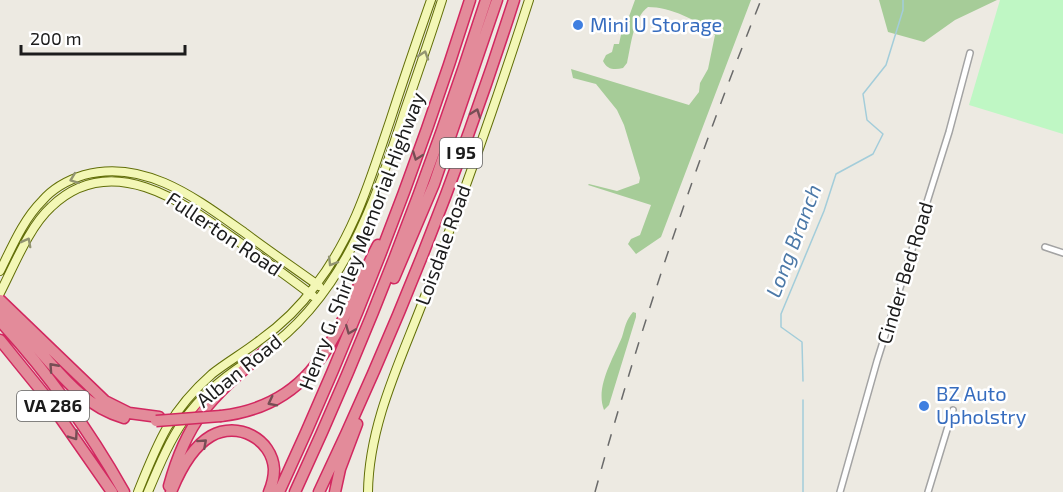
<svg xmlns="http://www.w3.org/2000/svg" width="1063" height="492" viewBox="0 0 1063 492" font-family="'Exo 2',sans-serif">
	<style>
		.forest { fill: #a6cc98 }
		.park { fill: #bff7c4 }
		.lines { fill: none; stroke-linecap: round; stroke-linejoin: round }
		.stream { stroke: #a3cdda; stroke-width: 1.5 }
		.street-casing { stroke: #a3a3a3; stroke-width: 8 }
		.secondary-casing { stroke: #626f08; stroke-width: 10 }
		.highway-casing { stroke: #d22860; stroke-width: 13 }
		.street { stroke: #fff; stroke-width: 5 }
		.secondary { stroke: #f3f7b6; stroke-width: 8 }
		.highway { stroke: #e38b9a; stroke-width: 10 }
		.rail { stroke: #6a6a6a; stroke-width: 1.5; stroke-dasharray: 12 12; stroke-linecap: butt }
		.highway-bridge-casing { stroke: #d22860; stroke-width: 13; stroke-linecap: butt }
		.highway-bridge { stroke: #e38b9a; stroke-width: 10 }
		.oneway { stroke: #929471 }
		.oneway2 { stroke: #764e55 }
		.shop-dot { fill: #3f7fe0; stroke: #fff; stroke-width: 2 }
		.labels { text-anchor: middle; stroke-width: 5; stroke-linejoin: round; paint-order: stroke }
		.shield { fill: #fff; stroke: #606060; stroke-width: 1.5 }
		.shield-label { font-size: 18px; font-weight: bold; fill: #1c1c1c }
		.shop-label { font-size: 20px; fill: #366cbe; stroke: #fff; text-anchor: start }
		.street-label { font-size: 20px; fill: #1c1c1c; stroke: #fff }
		.water-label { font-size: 21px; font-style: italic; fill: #4c79a8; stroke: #fff }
	</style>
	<rect width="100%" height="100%" fill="#edeae2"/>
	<path class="forest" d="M 635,0 L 751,0 L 661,237 L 636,254 L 628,244 L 631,239 L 640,235 L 651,205 L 588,185 L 589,184 L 617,191 L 639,183 L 640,178 L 624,125 L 617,110 L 596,84 L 573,78 L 571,69 L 689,105 L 699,92 L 700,83 L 708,69 L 715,35 C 698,20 670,7 648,7 C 633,18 631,46 627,63 L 623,68 C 615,70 607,70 603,61 L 606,55 L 612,52 L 614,44 L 619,44 L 623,25 L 627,22 Z
		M 879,0 L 997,0 L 955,20 L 924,42 L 888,32 Z
		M 633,312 L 636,313 L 636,317 L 609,405 L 604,410 C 595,387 613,359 622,337 C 625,327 626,320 633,312 Z"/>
	<path class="park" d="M 1000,0 L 1063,0 L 1063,134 L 969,105 Z"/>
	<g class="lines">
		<path class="stream" d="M 803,381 L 802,342 L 781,327 L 781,314 L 824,211 L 836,174 L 873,154 L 883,134 L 867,120 L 863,94 L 886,65 L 903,10 L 903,0
			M 803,492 L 803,400"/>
		<defs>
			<path id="street" d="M 1045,247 L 1063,253
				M 840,492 L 877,361 L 949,132 L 970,53
				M 928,492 L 953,410"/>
			<path id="secondary" d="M 0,271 C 12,247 23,220 42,201 C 53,188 68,180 84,175 C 145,158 198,200 245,233 C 269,251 294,268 319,286
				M 0,293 C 14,266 29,227 51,207 C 112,148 186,204 239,242 C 264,260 289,277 313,296
				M 262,353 C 343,297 375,202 404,113 C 417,75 430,38 442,0
				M 138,492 C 158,442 170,411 212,374 C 227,362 245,352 260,340 C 281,325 300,307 315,286 C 354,236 370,180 390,121 C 403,81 417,40 431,0
				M 148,492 C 173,432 188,401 244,364
				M 368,492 C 369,420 404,354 428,288 C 464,193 498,97 529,0"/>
			<path id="highway" d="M 394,278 L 434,184 L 497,0
				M 0,300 L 105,401 L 129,413 L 159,417
				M 0,312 C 44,345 68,402 124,418
				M 0,321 C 48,373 89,430 124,492
				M 0,340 L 43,393 L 112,492
				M 221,416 C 323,404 338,323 378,245
				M 169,486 C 188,416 213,397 265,351
				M 171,492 C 179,472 192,447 211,436 C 238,421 272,439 274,469 C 274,477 272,485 269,492
				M 279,492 C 353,332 417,168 470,0
				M 295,492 C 369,332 432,168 486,0
				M 319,492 C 395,332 460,169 514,0
				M 335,492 L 340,469 L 357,424"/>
		</defs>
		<use href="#street" class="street-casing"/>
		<use href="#secondary" class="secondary-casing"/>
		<use href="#highway" class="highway-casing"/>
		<use href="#street" class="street"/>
		<use href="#secondary" class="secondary"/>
		<use href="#highway" class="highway"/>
		<path class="rail" d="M 595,492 C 641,325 696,161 761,0"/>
		<defs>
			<path id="highway-bridge" d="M 156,421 L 221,416"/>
		</defs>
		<use href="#highway-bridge" class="highway-bridge-casing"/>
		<use href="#highway-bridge" class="highway-bridge"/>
	</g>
	<defs><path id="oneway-chevron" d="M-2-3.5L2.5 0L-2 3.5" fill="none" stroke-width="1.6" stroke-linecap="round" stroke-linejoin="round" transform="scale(1.5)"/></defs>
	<g class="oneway">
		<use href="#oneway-chevron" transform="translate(424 55) rotate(-72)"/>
		<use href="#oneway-chevron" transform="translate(74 179) rotate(159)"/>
		<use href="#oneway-chevron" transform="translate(27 242) rotate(-62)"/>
		<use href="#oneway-chevron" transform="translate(332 262) rotate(121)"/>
	</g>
	<g class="oneway2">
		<use href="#oneway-chevron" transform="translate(476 113) rotate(-70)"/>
		<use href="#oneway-chevron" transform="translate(417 156) rotate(110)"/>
		<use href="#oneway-chevron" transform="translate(350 330) rotate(112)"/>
		<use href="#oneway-chevron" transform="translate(53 367) rotate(-132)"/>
		<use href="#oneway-chevron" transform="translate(272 402) rotate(153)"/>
		<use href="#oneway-chevron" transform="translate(74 436) rotate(55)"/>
		<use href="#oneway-chevron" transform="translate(203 443) rotate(-42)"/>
	</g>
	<g class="shop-dot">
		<circle cx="578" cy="25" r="6"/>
		<circle cx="924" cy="406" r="6"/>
	</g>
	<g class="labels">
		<g class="shield">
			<rect x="440" y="138" width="42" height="30" rx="4.5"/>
			<rect x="17" y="391" width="72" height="30" rx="4.5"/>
		</g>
		<g class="shield-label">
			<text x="461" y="159">I 95</text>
			<text x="53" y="412">VA 286</text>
		</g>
		<g class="shop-label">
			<text x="590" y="32">Mini U Storage</text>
			<text x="936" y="401">BZ Auto<tspan x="936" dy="23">Upholstry</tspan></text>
		</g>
		<g class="street-label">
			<text transform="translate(224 234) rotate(34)" y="7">Fullerton Road</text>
			<text transform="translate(362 241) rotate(-69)" y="7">Henry G. Shirley Memorial Highway</text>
			<text transform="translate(443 245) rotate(-70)" y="7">Loisdale Road</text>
			<text transform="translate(905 273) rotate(-73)" y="7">Cinder Bed Road</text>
			<text transform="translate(239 371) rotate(-39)" y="7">Alban Road</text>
		</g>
		<g class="water-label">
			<text transform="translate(794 241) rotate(-69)" y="7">Long Branch</text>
		</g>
	</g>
	<path d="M21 45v9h164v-9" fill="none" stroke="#1c1c1c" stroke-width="3"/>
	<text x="30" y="45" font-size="18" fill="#1c1c1c" stroke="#ffffff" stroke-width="4.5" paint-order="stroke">200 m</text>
</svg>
